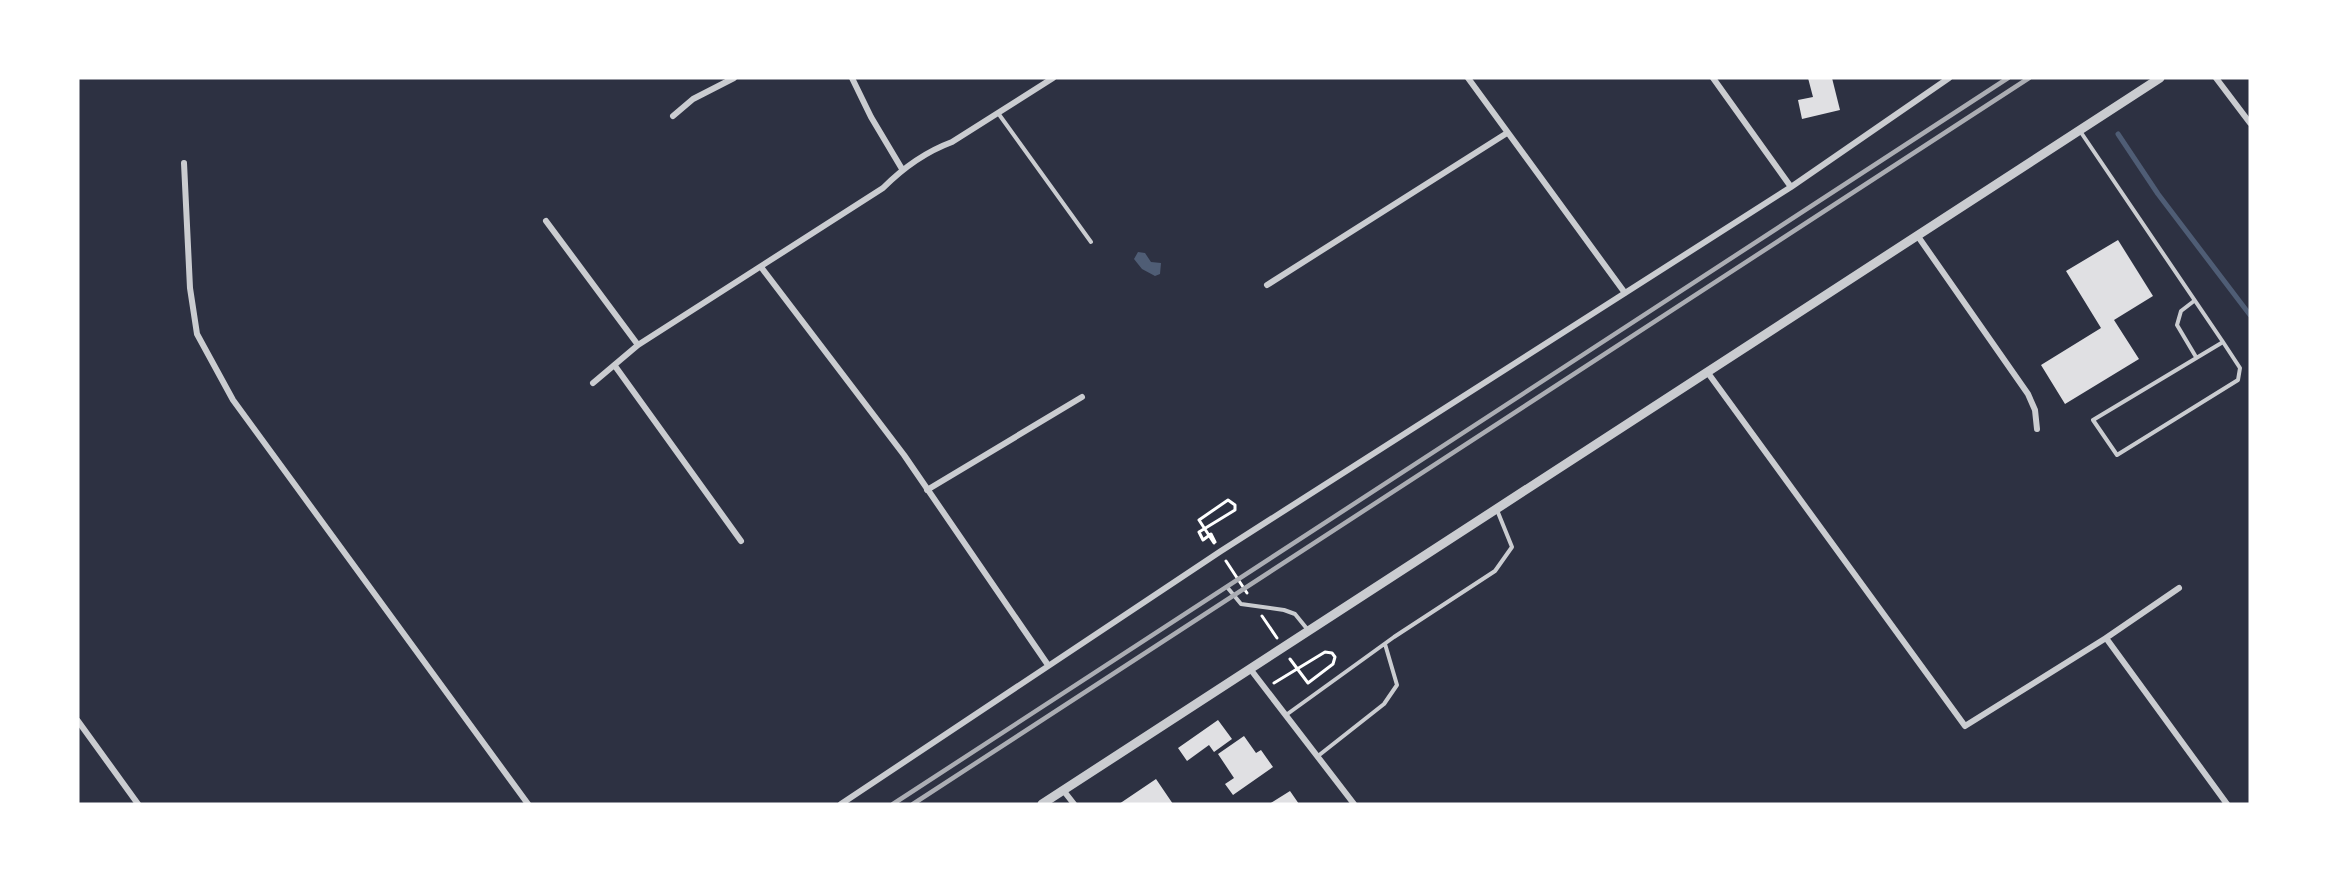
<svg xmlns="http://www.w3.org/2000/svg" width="2328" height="882" viewBox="0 0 2328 882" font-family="Manrope,sans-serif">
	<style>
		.water { fill: #4f5d75 }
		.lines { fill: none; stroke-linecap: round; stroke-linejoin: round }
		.stream { stroke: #4f5d75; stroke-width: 5 }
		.building { fill: #e0e0e3 }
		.path { stroke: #fff; stroke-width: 3 }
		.service { stroke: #caccd0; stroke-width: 4 }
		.minor { stroke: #caccd0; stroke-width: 6 }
		.tertiary { stroke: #caccd0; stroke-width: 9 }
		.rail { stroke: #abadb3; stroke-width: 4.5 }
	</style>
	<rect width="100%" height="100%" fill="#2d3142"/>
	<path class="water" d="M 1138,252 L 1145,253 L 1151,262 L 1161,263 L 1160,274 L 1155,276 L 1142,269 L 1134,259 Z"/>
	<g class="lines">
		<path class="stream" d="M 2118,134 L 2158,194 L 2250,315"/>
	</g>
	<path class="building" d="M 1808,78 L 1832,78 L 1840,110 L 1802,119 L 1798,100 L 1813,97 Z
		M 2118,240 L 2153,296 L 2114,320 L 2139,359 L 2065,404 L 2041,365 L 2101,328 L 2066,271 Z
		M 1218,720 L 1232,739 L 1214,752 L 1209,745 L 1187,761 L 1178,748 Z
		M 1244,736 L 1256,753 L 1261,750 L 1273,767 L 1233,795 L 1225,784 L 1234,778 L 1218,754 Z
		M 1156,779 L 1173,804 L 1119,804 Z
		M 1290,791 L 1299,804 L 1269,804 Z"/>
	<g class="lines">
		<path class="path" d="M 1214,543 L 1199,520 L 1228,500 L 1235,505 L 1235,510 L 1199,532 L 1203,540 L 1211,534 L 1215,542
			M 1226,561 L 1247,593
			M 1262,616 L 1277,638
			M 1274,683 L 1325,652 L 1332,653 L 1335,657 L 1333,664 L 1308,683 L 1290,659"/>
		<path class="service" d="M 998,113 L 1091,242
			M 2080,131 L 2223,342 L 2240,368 L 2238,380 L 2117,455 L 2093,420 L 2223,342
			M 2194,301 L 2181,311 L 2177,325 L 2196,357
			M 1227,587 L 1241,604 L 1284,610 L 1295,614 L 1308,630
			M 1286,715 L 1394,637 L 1495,571 L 1512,547 L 1497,510
			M 1318,756 L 1384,704 L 1397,685 L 1385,644"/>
		<path class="minor" d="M 852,78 L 871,117 L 902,169
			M 1468,78 L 1625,293
			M 1713,78 L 1791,187
			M 2216,78 L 2250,123
			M 673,116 L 693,99 L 734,78
			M 184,163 L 190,288 L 197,334 L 233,400 L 528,804
			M 546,221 L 638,345
			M 1917,235 L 2028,394 L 2035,410 L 2037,429
			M 761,267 L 904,455 L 1048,665
			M 1267,285 L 1507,133
			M 615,366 L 741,541
			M 1708,373 L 1965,726 L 2106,638 L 2179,588
			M 593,383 L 638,345 L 883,188 C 903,168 925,152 952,142 L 1053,78
			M 927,490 L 1082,397
			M 2106,638 L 2227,804
			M 1251,670 L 1354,804
			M 78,721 L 138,804
			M 1063,790 L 1074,804
			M 841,804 L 1221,551 L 1791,187 L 1949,78"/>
		<path class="tertiary" d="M 1042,804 L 2160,78"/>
		<path class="rail" d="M 893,804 L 2008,78
			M 913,804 L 2029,78"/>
	</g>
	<rect width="2328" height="882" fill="none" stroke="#ffffff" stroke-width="159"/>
</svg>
